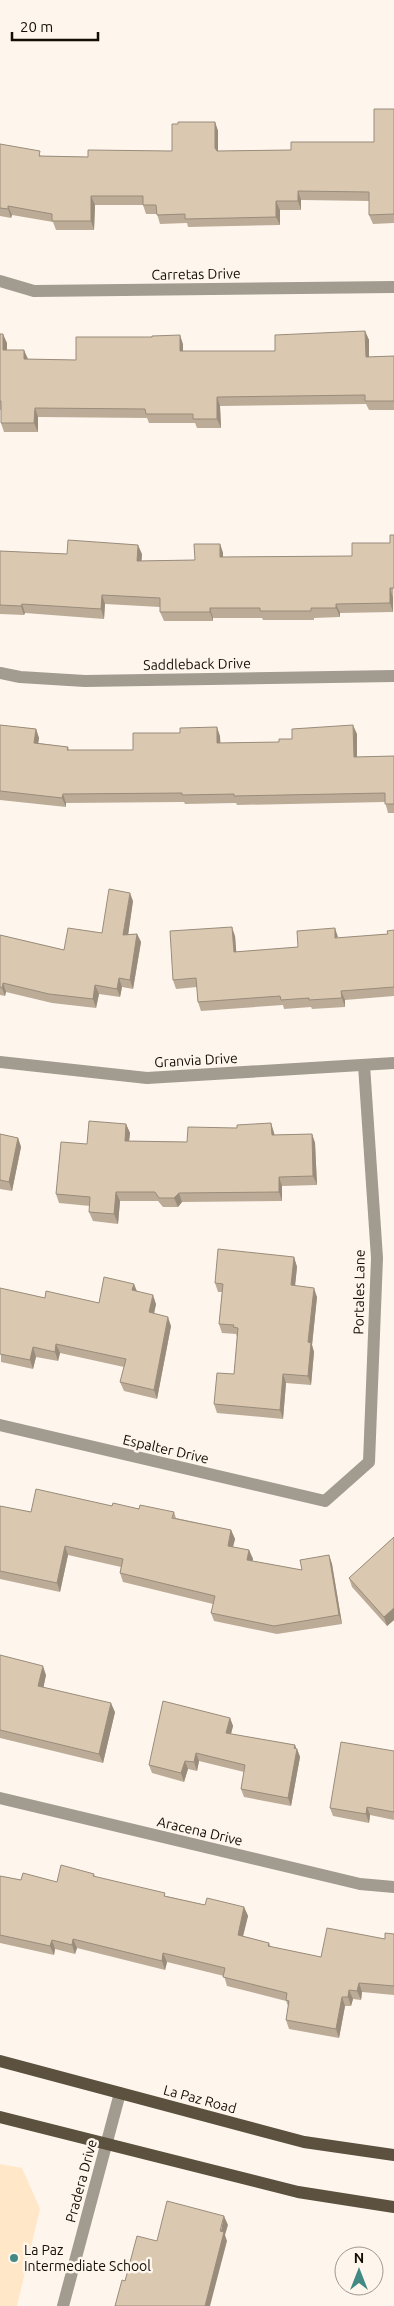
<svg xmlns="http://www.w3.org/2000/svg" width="394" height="2306" viewBox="0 0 394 2306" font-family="Ubuntu,sans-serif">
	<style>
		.built { fill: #ffe7c8 }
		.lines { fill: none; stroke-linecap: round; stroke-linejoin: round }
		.minor { stroke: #a29b90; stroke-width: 12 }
		.tertiary { stroke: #a29b90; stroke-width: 12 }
		.primary { stroke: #5c513e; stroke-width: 12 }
		.wall { fill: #bcac97 }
		.shaded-wall { fill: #998c7b }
		.building { fill: #dbc8b0; stroke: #998c7b }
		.poi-dot { fill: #438a85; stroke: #fef6ed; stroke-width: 2 }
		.labels { text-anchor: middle; stroke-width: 5; stroke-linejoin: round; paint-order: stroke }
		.street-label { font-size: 14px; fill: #130d06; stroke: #fef6ed }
		.poi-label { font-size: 14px; fill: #130d06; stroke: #fef6ed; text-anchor: start }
	</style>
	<rect width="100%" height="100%" fill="#fef6ed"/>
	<path class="built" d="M 0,2164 L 22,2168 L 40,2209 L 17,2306 L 0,2306 Z"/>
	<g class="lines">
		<path class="minor" d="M 0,281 L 34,291 L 394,287
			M 0,673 L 20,677 L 85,681 L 394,676
			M 0,1062 L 147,1078 L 394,1063
			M 0,1425 L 325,1501 L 369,1462 L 377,1258 L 364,1065
			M 0,1798 L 360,1884 L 394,1887"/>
		<path class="tertiary" d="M 63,2306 L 120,2093"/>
		<path class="primary" d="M 0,2061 L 304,2142 L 394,2155
			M 0,2117 L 298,2192 L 394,2207"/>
	</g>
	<path class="wall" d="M 394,109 L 394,223 L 373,224 L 369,215 L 369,201 L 301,200 L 301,210 L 280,210 L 280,225 L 188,227 L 187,223 L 160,224 L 157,214 L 146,214 L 143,205 L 95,205 L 94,230 L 56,230 L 53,222 L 12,215 L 11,218 L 0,216 L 0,144 L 42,156 L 88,157 L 172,151 L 215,122 L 218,131 L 218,151 L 291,150 L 374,142 Z
		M 365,331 L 369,340 L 369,357 L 394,356 L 394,410 L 369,410 L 366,404 L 220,406 L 221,428 L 197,428 L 195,423 L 149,423 L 147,418 L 38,417 L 38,432 L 4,432 L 1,423 L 1,410 L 0,410 L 0,334 L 7,343 L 7,350 L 28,359 L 76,360 L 183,344 L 183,351 L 275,351 Z
		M 394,535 L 393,612 L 340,613 L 340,617 L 314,618 L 314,620 L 263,620 L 262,618 L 213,618 L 213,621 L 164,621 L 160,612 L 160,607 L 105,604 L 104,619 L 25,613 L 24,615 L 0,614 L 0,551 L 67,554 L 142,554 L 141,561 L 195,560 L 220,544 L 223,553 L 223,557 L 352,556 L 390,543 Z
		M 0,725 L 36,729 L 39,738 L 38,743 L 68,747 L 69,750 L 133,750 L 220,736 L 220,743 L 279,742 L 292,739 L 357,734 L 357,757 L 394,756 L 394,813 L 388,813 L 385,802 L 237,805 L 236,803 L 185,804 L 184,802 L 66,803 L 66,807 L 0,800 Z
		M 133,901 L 128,934 L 137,934 L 141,942 L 133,989 L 122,987 L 120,997 L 99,994 L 96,1008 L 52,1003 L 6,992 L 5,996 L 0,995 L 0,935 L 64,950 L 102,933 Z
		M 394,930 L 394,996 L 345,1000 L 345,1007 L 312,1009 L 311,1007 L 284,1009 L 283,1005 L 201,1011 L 198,1002 L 197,987 L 176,989 L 173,980 L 235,936 L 236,952 L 298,947 L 338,938 L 388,934 Z
		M 271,1123 L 274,1133 L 275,1135 L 312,1134 L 315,1143 L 317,1185 L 282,1186 L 282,1201 L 182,1202 L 178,1207 L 163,1207 L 158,1201 L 120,1201 L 118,1224 L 93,1221 L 89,1212 L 90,1206 L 59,1203 L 56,1194 L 87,1144 L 126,1124 L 130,1133 L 129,1141 L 187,1142 L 237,1128 Z
		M 0,1134 L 18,1138 L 21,1147 L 12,1191 L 0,1189 Z
		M 294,1257 L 297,1267 L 295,1286 L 317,1297 L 312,1345 L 314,1352 L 311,1385 L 286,1383 L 283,1419 L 217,1413 L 214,1404 L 234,1374 L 237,1337 L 236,1334 L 222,1333 L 219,1324 L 222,1292 L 218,1292 L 215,1283 Z
		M 134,1284 L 137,1291 L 156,1304 L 154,1314 L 171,1326 L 157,1399 L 124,1391 L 120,1382 L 124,1367 L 60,1353 L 58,1361 L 36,1357 L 33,1369 L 1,1362 L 0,1288 L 45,1298 L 99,1303 Z
		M 0,1506 L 31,1512 L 112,1506 L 174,1512 L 176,1518 L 231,1530 L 235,1539 L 233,1547 L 249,1550 L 253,1559 L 252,1561 L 302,1570 L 329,1555 L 332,1564 L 342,1624 L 277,1634 L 214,1621 L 211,1613 L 213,1604 L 123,1582 L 120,1573 L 121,1567 L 68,1555 L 60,1592 L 0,1579 Z
		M 394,1537 L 394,1620 L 387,1626 L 352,1587 L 349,1578 Z
		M 0,1655 L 46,1675 L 43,1687 L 115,1712 L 103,1763 L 0,1738 Z
		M 230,1718 L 233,1726 L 231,1734 L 295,1745 L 296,1748 L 297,1749 L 300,1757 L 291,1806 L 244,1797 L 241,1789 L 244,1772 L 199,1761 L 197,1771 L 188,1769 L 184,1782 L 152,1773 L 149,1765 Z
		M 394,1751 L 394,1820 L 370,1815 L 369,1823 L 333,1816 L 330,1808 Z
		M 94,1874 L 95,1877 L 166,1896 L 205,1905 L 244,1907 L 248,1916 L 243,1936 L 269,1943 L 271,1947 L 321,1957 L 385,1939 L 394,1934 L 394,1995 L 362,1992 L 361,2000 L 353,1999 L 351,2006 L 345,2006 L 339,2038 L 289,2029 L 286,2020 L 288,2006 L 286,2001 L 227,1986 L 224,1976 L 167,1962 L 165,1970 L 77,1948 L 75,1954 L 55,1949 L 54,1955 L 0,1943 L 0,1876 L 21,1880 L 57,1882 Z"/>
	<path class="shaded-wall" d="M 215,122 L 218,131 L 218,157 L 215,148 Z
		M 298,191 L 301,200 L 301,210 L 298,201 Z
		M 91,196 L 95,205 L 94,230 L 91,221 Z
		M 276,201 L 280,210 L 280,225 L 276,217 Z
		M 8,206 L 12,215 L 11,218 L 8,209 Z
		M 365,331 L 369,340 L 369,366 L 366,357 Z
		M 3,334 L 7,343 L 7,359 L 3,350 Z
		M 180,335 L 183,344 L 183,360 L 180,351 Z
		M 24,350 L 28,359 L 24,359 Z
		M 217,397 L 220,406 L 221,428 L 217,419 Z
		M 35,408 L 38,417 L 38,432 L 34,423 Z
		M 220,544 L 223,553 L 223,566 L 220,557 Z
		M 138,545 L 142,554 L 141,570 L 137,561 Z
		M 390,588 L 393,598 L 393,612 L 390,603 Z
		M 102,595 L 105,604 L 104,619 L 101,609 Z
		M 22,604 L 25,613 L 24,615 L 21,606 Z
		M 336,604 L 340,613 L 340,617 L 336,608 Z
		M 210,608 L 213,618 L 213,621 L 210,612 Z
		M 353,725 L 357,734 L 357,766 L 354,757 Z
		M 217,727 L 220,736 L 221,752 L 217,743 Z
		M 36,729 L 39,738 L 37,752 L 34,743 Z
		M 63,794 L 66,803 L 66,807 L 62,798 Z
		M 130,893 L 133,901 L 127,943 L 123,935 Z
		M 232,927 L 235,936 L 237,961 L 234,952 Z
		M 335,928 L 338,937 L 335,938 Z
		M 137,934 L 141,942 L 133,989 L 130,980 Z
		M 119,978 L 122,987 L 120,997 L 117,989 Z
		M 3,983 L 6,992 L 5,996 L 2,988 Z
		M 95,985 L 99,994 L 96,1008 L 93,999 Z
		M 341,991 L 345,1000 L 345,1007 L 342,998 Z
		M 271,1123 L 274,1133 L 275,1145 L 272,1135 Z
		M 126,1124 L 130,1133 L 128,1150 L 125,1141 Z
		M 312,1134 L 315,1143 L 317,1185 L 313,1176 Z
		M 18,1138 L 21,1147 L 12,1191 L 9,1182 Z
		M 279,1177 L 282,1186 L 282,1201 L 279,1192 Z
		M 116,1192 L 120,1201 L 118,1224 L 114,1214 Z
		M 179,1193 L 182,1202 L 178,1207 L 174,1198 Z
		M 294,1257 L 297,1267 L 294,1295 L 291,1285 Z
		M 134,1284 L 137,1293 L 132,1290 Z
		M 314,1288 L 317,1297 L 312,1345 L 314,1352 L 311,1385 L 308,1376 L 308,1342 Z
		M 153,1295 L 156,1304 L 152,1322 L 149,1312 Z
		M 168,1317 L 171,1326 L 157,1399 L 154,1390 Z
		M 56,1344 L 60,1353 L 58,1361 L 55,1352 Z
		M 33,1347 L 36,1357 L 33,1369 L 30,1360 Z
		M 283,1374 L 286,1383 L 283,1419 L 280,1410 Z
		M 231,1530 L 235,1539 L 231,1554 L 228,1546 Z
		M 65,1546 L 68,1555 L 60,1592 L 57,1583 Z
		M 249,1550 L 253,1559 L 251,1569 L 247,1560 Z
		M 329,1555 L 332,1564 L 342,1624 L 339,1615 Z
		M 394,1608 L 394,1620 L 387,1626 L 384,1617 Z
		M 43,1666 L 46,1675 L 42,1695 L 38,1686 Z
		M 111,1703 L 115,1712 L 103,1763 L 99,1754 Z
		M 230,1718 L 233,1726 L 229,1741 L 226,1733 Z
		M 295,1745 L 297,1751 L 297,1749 L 300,1757 L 291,1806 L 288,1798 Z
		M 196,1753 L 199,1761 L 197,1771 L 194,1762 Z
		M 185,1761 L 188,1769 L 184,1782 L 181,1773 Z
		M 367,1807 L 370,1815 L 369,1823 L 366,1814 Z
		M 244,1907 L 248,1916 L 241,1944 L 238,1935 Z
		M 73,1939 L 77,1948 L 75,1954 L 72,1945 Z
		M 52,1940 L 55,1949 L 54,1955 L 50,1946 Z
		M 163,1953 L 167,1962 L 165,1970 L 162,1961 Z
		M 359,1983 L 362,1992 L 361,2000 L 357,1991 Z
		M 349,1990 L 353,1999 L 351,2006 L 348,1997 Z
		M 342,1997 L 345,2006 L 339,2038 L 336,2029 Z
		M 224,2216 L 228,2225 L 225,2235 L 227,2241 L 210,2306 L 205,2306 Z"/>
	<path class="building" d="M 374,109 L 394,109 L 394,214 L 369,215 L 369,192 L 298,191 L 298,201 L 276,201 L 276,217 L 185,219 L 185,214 L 157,215 L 156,205 L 143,205 L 143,196 L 91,196 L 91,221 L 52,221 L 52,214 L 8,206 L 8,209 L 0,208 L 0,144 L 40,151 L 39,156 L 88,157 L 88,150 L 172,151 L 172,124 L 178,124 L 178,122 L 215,122 L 215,148 L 217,151 L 291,150 L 291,142 L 374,142 Z
		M 365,331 L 366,357 L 394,356 L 394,401 L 365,401 L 365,395 L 217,397 L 217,419 L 193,419 L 193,414 L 146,414 L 145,409 L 35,408 L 34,423 L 1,423 L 1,401 L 0,401 L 0,334 L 3,334 L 3,350 L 24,350 L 24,359 L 76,360 L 76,337 L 152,337 L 152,336 L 180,335 L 180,351 L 275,351 L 275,335 Z
		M 390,535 L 394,535 L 394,588 L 390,588 L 390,603 L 336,604 L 336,608 L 311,608 L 311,611 L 260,611 L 260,608 L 210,608 L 210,612 L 160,612 L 160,598 L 102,595 L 101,609 L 22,604 L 21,606 L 0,605 L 0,551 L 67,554 L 68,540 L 138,545 L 137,561 L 195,560 L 194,544 L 220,544 L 220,557 L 352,556 L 352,543 L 390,543 Z
		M 0,725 L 36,729 L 34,743 L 68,747 L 67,750 L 133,750 L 133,733 L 180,733 L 180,728 L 217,727 L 217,743 L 279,742 L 279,739 L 292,739 L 292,729 L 353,725 L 354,757 L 394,756 L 394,804 L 385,804 L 385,793 L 234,796 L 234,794 L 182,795 L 182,793 L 63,794 L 62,798 L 0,791 Z
		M 109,889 L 130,893 L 123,935 L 137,934 L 130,980 L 119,978 L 117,989 L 95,985 L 93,999 L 49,994 L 3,983 L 2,988 L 0,987 L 0,935 L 64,950 L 68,928 L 102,933 Z
		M 232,927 L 234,952 L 298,947 L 297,931 L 335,928 L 335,938 L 388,934 L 387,931 L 394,930 L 394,987 L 341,991 L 342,998 L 309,1000 L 309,998 L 281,1000 L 280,996 L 198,1002 L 196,978 L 173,980 L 170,931 Z
		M 89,1121 L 126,1124 L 125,1141 L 187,1142 L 188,1127 L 237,1128 L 237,1125 L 271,1123 L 272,1135 L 312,1134 L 313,1176 L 279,1177 L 279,1192 L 179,1193 L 174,1198 L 159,1198 L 155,1192 L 116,1192 L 114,1214 L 89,1212 L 90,1197 L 56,1194 L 61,1142 L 87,1144 Z
		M 0,1134 L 18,1138 L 9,1182 L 0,1180 Z
		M 218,1249 L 294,1257 L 291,1285 L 314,1288 L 308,1342 L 311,1343 L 308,1376 L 283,1374 L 280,1410 L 214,1404 L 217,1373 L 234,1374 L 238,1328 L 233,1327 L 234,1325 L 219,1324 L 223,1284 L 215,1283 Z
		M 104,1277 L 134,1284 L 132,1290 L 153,1295 L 149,1312 L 168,1317 L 154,1390 L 120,1382 L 126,1359 L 56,1344 L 55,1352 L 33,1347 L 30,1360 L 0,1354 L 0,1288 L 45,1298 L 46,1291 L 99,1303 Z
		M 36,1489 L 112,1506 L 113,1503 L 139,1509 L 140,1505 L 174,1512 L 172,1518 L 231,1530 L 228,1546 L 249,1550 L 247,1560 L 302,1570 L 300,1560 L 329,1555 L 339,1615 L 274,1626 L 211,1613 L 215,1596 L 120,1573 L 123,1559 L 65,1546 L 57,1583 L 0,1571 L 0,1506 L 31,1512 Z
		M 394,1537 L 394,1608 L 384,1617 L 349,1578 Z
		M 0,1655 L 43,1666 L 38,1686 L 111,1703 L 99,1754 L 0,1730 Z
		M 163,1701 L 230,1718 L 226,1733 L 295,1745 L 294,1748 L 297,1749 L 288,1798 L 241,1789 L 245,1765 L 196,1753 L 194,1762 L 185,1761 L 181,1773 L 149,1765 Z
		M 341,1742 L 394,1751 L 394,1812 L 367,1807 L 366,1814 L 330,1808 Z
		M 61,1865 L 94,1874 L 93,1876 L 165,1893 L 164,1896 L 205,1905 L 207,1898 L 244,1907 L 238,1935 L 269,1943 L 268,1946 L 321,1957 L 327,1928 L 385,1939 L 385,1933 L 394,1934 L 394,1986 L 359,1983 L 357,1991 L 349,1990 L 348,1997 L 342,1997 L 336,2029 L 286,2020 L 289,2001 L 286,2000 L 287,1993 L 223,1977 L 225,1968 L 163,1953 L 162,1961 L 73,1939 L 72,1945 L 52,1940 L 50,1946 L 0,1935 L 0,1876 L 21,1880 L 23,1873 L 57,1882 Z
		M 167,2201 L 224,2216 L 220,2231 L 224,2232 L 205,2306 L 115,2306 L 122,2280 L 125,2281 L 137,2236 L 157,2241 Z"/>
	<circle class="poi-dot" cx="14" cy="2258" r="5"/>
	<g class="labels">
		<g class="street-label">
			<text transform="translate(196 274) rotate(-1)" y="5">Carretas Drive</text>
			<text transform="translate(197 664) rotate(-1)" y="5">Saddleback Drive</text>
			<text transform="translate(196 1060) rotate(-3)" y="5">Granvia Drive</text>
			<text transform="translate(359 1292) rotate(-89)" y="5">Portales Lane</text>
			<text transform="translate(166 1449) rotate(13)" y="5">Espalter Drive</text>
			<text transform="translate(200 1831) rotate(13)" y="5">Aracena Drive</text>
			<text transform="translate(200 2099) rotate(15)" y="5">La Paz Road</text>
			<text transform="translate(81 2181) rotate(-75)" y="5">Pradera Drive</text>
		</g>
		<g class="poi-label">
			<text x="24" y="2255">La Paz<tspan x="24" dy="16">Intermediate School</tspan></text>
		</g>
	</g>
	<g transform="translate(359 2271)"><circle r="24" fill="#fef6ed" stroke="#a09991"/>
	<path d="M0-4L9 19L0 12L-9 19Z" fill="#438a85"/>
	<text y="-8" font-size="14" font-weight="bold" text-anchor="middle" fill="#130d06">N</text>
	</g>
	<path d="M12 32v8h86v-8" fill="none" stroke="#130d06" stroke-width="2.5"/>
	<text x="20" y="32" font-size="15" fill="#130d06" stroke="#fef6ed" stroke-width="4" paint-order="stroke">20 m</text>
</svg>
